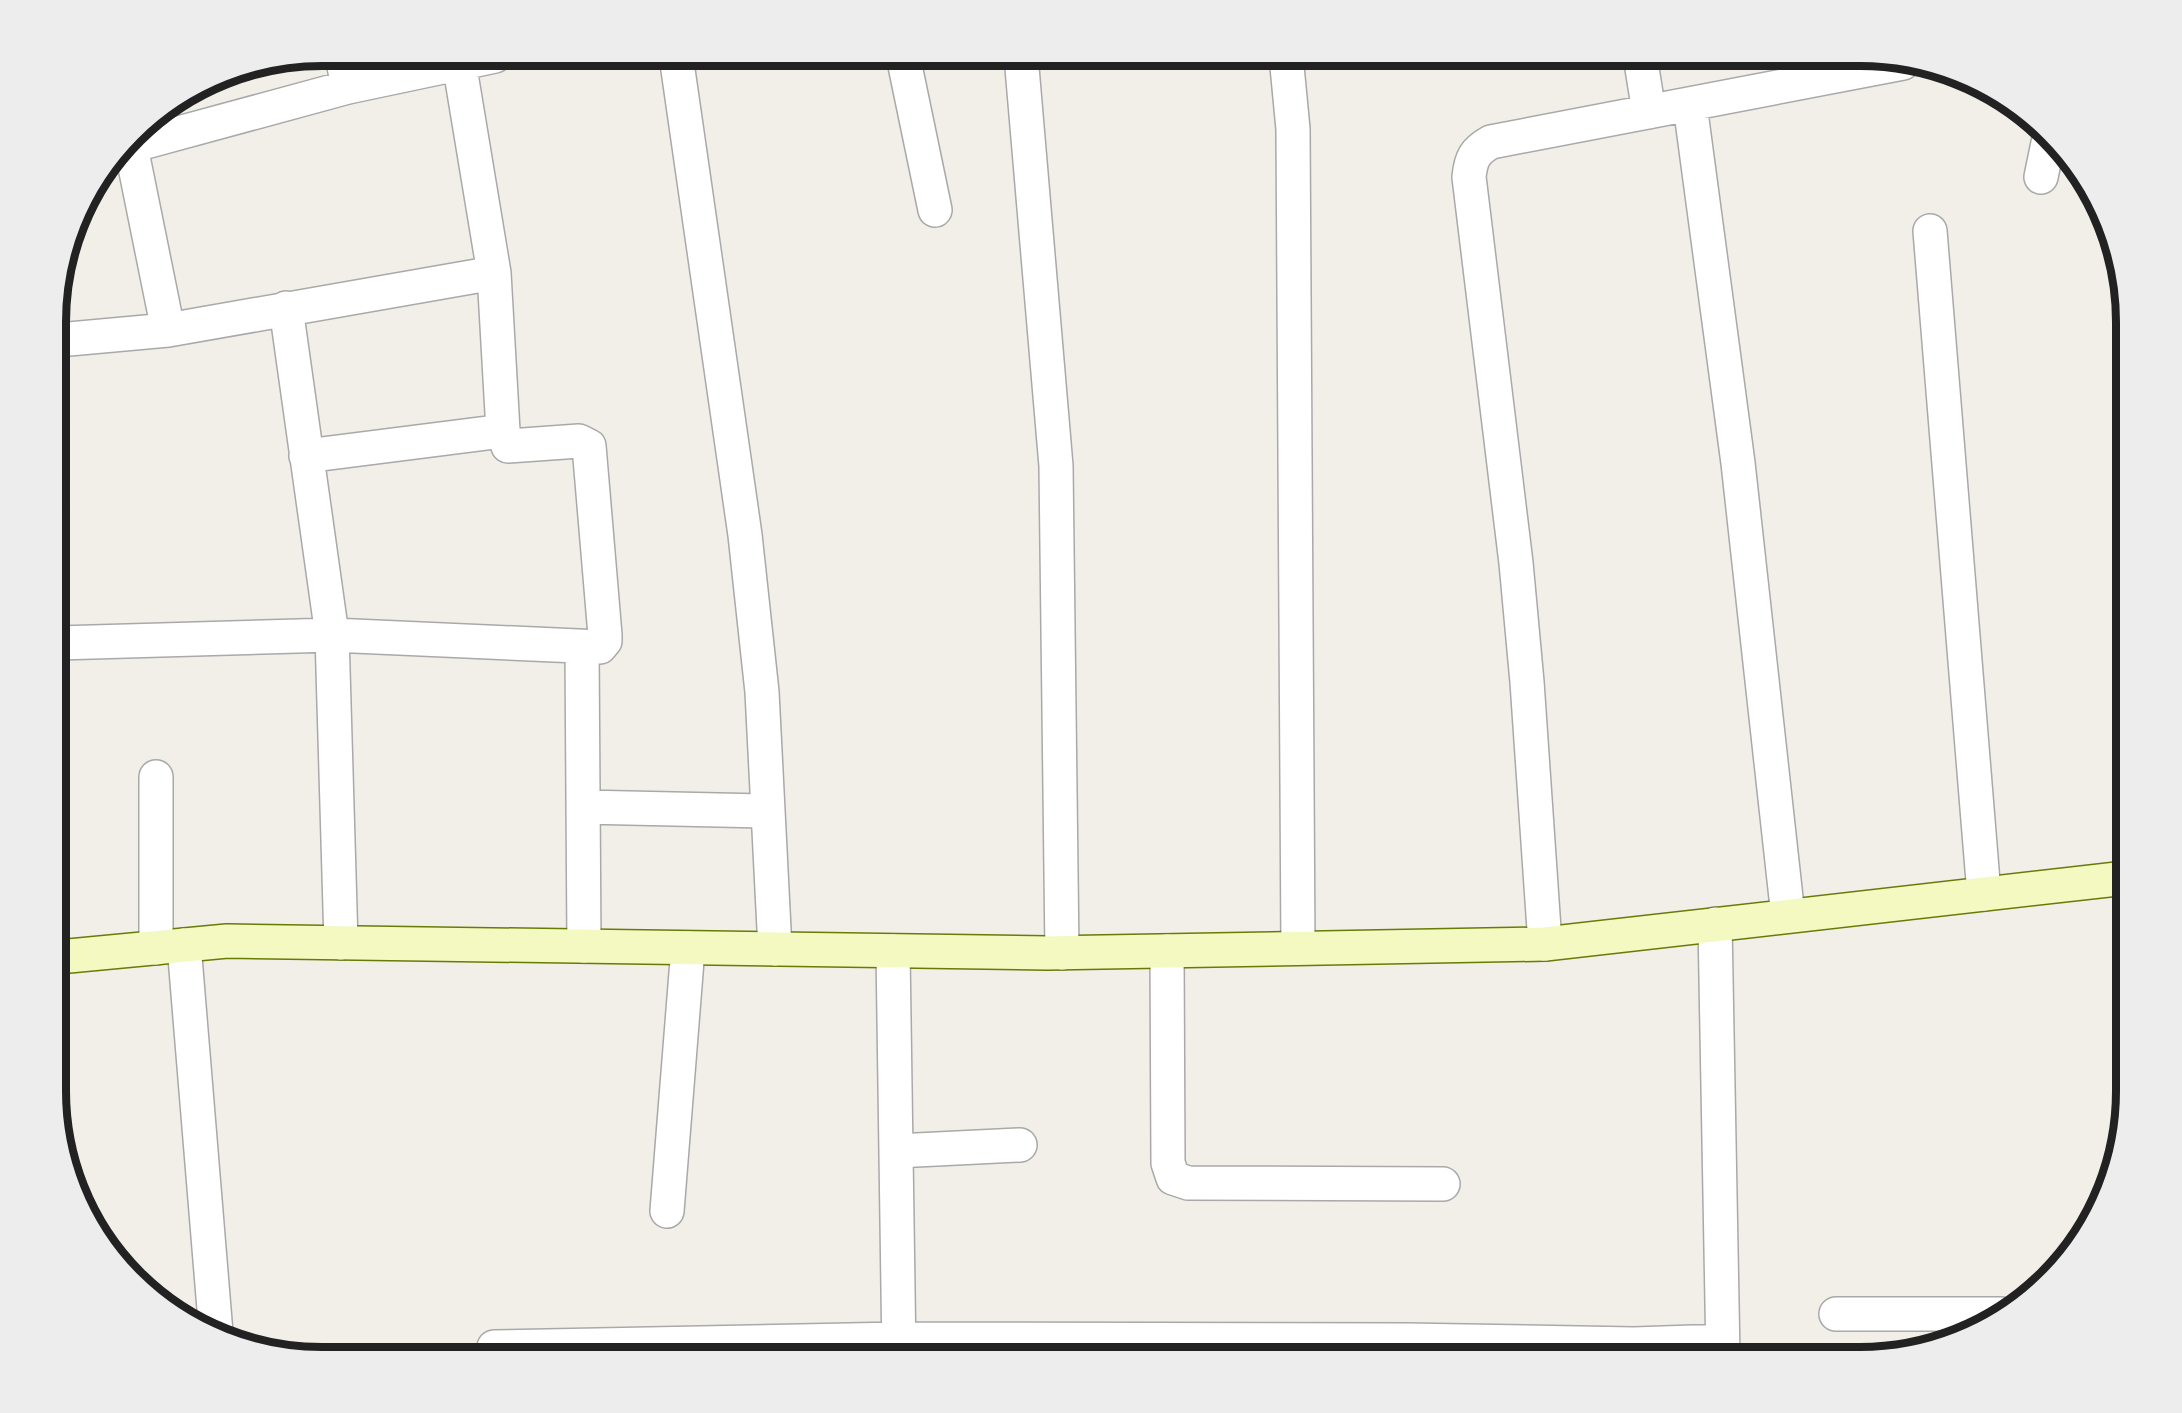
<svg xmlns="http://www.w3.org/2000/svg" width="2182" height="1413" viewBox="0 0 2182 1413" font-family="'Golos Text',sans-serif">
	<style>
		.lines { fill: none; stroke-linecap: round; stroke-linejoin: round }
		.street-casing { stroke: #a9a9a9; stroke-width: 36 }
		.secondary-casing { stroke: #677b07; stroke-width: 36 }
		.street { stroke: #fff; stroke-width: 33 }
		.secondary { stroke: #f3f9c0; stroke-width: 33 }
		.rim { fill: none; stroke: #222; stroke-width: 8 }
	</style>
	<rect width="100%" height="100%" fill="#f2efe9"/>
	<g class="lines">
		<defs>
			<path id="street" d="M 342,56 L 348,87
				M 676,56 L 745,535 L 762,692 L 775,949
				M 903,56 L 935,210
				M 1021,56 L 1056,466 L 1062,953
				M 1286,56 L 1293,129 L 1298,948
				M 1640,56 L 1649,112
				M 1690,105 L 1738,463 L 1788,916
				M 130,142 L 168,330
				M 131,146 L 348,87 L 495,56
				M 2041,177 L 2048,143
				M 1930,231 L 1984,894
				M 286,308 L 332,635 L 341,943
				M 58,340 L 168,330 L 494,273
				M 306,456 L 503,431 L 494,273 L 458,56
				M 58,643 L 332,635 L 600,647 L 605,641 L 605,635 L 589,446 L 579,441 L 508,446 L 503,431
				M 582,648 L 584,946
				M 156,777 L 156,948
				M 583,807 L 768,811
				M 1715,924 L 1723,1357
				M 1545,944 L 1527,682 L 1516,563 L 1469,177 C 1471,158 1475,151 1491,142 L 1903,63
				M 184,945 L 216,1333
				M 893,951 L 899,1357
				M 1167,951 L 1168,1163 L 1173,1178 L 1188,1183 L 1443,1184
				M 896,1151 L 1020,1145
				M 667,1211 L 688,948
				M 1836,1314 L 2001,1314
				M 494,1347 L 899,1339 L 1406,1340 L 1634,1344 L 1722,1341"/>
			<path id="secondary" d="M 58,957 L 227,941 L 1047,953 L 1545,944 L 2126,878"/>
		</defs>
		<use href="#street" class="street-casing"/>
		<use href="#secondary" class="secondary-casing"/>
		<use href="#street" class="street"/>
		<use href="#secondary" class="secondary"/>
	</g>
	<path d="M0 0H2182V1413H0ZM322 66H1860A256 256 0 0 1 2116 322V1091A256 256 0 0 1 1860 1347H322A256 256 0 0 1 66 1091V322A256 256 0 0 1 322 66Z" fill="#ededed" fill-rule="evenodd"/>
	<path class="rim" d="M322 66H1860A256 256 0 0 1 2116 322V1091A256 256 0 0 1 1860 1347H322A256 256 0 0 1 66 1091V322A256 256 0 0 1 322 66Z"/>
</svg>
